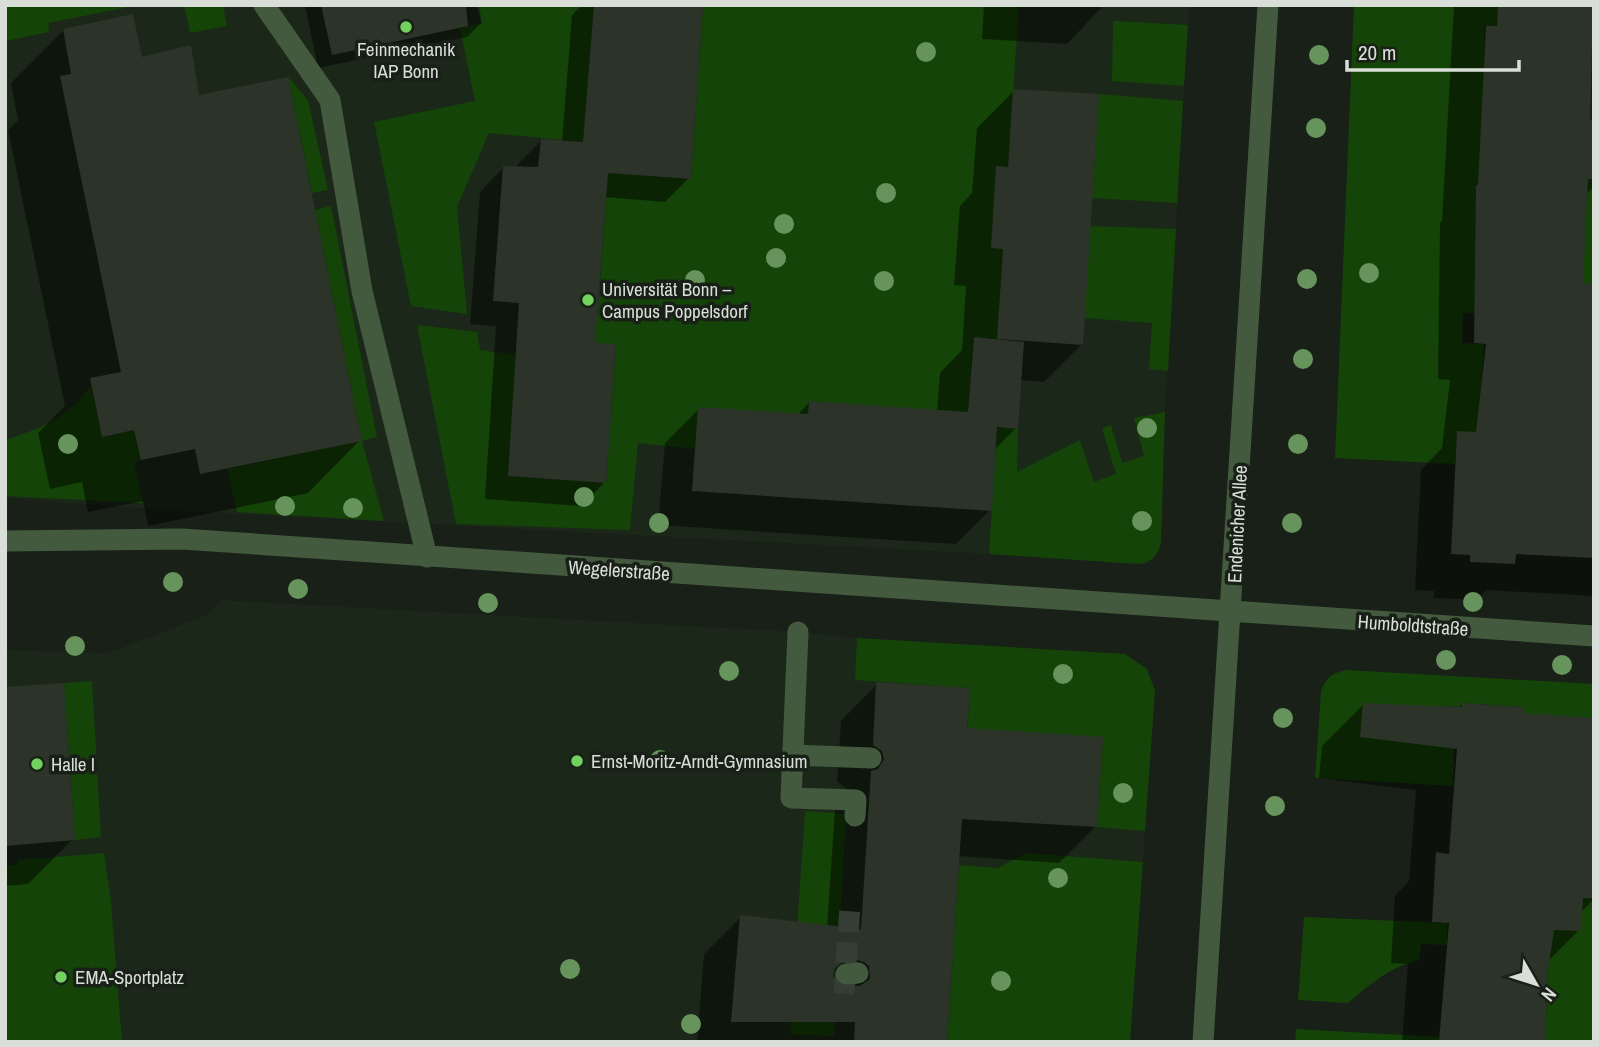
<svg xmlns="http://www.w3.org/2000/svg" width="1599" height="1047" viewBox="0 0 1599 1047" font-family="'Archivo Narrow',sans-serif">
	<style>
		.built { fill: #1b2819 }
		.green { fill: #144407 }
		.shadow { fill: #0007 }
		.building { fill: #2c342a; fill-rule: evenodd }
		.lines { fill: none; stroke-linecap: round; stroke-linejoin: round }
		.minor-tunnel { stroke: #353d34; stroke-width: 21; stroke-dasharray: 21 10; stroke-linecap: butt }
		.minor { stroke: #445a3f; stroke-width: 21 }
		.tree { fill: #67945d }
		.poi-dot { fill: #73d25d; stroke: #182017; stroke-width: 2.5 }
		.labels { text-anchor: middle; stroke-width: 7; stroke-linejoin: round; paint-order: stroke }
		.poi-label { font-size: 19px; fill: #d9dfd8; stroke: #182017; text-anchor: start }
		.street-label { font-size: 19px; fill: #d9dfd8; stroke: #182017 }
	</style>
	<rect width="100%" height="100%" fill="#182017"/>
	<path class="built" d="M 5,5 L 1189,5 L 1165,412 L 1159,551 L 1146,564 L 1137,564 L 989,554 L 168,510 L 5,498 Z
		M 221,600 L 798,632 L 857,638 L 1125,654 L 1147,669 L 1155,691 L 1130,1042 L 5,1042 L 5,650 L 108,653 L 207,615 Z"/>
	<path class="green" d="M 5,5 L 138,5 L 48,23 L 49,32 L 5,41 Z
		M 184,5 L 223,5 L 227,26 L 190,33 Z
		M 479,5 L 594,5 L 583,142 L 489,133 L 457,207 L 467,314 L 411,306 L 374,122 L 475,101 L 460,28 L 482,23 Z
		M 703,5 L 1019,5 L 1008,167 L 991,248 L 1003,249 L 997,339 L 973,337 L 967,425 L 888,407 L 809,401 L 808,414 L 695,449 L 638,443 L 630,530 L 456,524 L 417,325 L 477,332 L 480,350 L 517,355 L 508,476 L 606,483 L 616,344 L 593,343 L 598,310 L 608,173 L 691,179 Z
		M 1354,5 L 1498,5 L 1497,26 L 1485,26 C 1482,80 1486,132 1490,185 L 1476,185 L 1475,267 L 1483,314 L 1463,313 L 1462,343 L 1484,344 L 1478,433 L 1457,431 L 1455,464 L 1335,458 Z
		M 1113,21 L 1188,25 L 1184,86 L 1112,81 Z
		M 288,77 L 308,100 L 328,190 L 312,193 Z
		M 1099,94 L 1183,101 L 1177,203 L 1092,198 Z
		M 1586,179 L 1594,179 L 1594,284 L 1582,283 Z
		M 331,206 L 377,437 L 362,441 L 384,521 L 237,512 L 227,469 L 362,441 L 315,210 Z
		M 1090,226 L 1176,229 L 1168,371 L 1149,369 L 1152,323 L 1084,318 Z
		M 91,385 L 102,437 L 134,430 L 141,460 L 134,463 L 143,503 L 5,496 L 5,440 C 40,429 70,417 91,385 Z
		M 1165,412 L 1161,542 C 1158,555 1151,564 1137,564 L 989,554 L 997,427 L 1018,429 L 1017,472 L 1080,440 L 1094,482 L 1116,474 L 1102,428 L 1111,425 L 1122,463 L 1144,456 L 1134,418 Z
		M 857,638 L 1125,654 L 1147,669 L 1155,691 L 1145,831 L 1097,827 L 1103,737 L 990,730 L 967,734 L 970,688 L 855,680 Z
		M 1346,670 L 1594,684 L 1594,718 L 1522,717 L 1523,707 L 1462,703 L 1462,707 L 1440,706 L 1454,748 L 1453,786 L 1315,778 L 1321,692 C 1326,677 1331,674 1346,670 Z
		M 92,681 L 101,837 L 75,840 L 64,683 Z
		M 805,811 L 846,814 L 834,1036 L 790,1034 Z
		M 104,853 L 111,902 L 122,1042 L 5,1042 L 5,866 L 18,865 L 18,860 Z
		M 1026,853 L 1143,862 L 1130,1042 L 947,1042 L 959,865 L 998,868 Z
		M 1583,898 L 1594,898 L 1594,1042 L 1545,1042 L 1550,929 Z
		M 1304,917 L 1447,923 L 1447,945 L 1421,944 L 1419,960 C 1390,967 1370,984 1348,1003 L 1298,1000 Z
		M 1296,1029 L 1440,1037 L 1439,1042 L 1295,1042 Z"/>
	<path class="shadow" d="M 305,5 L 477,5 L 481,23 L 467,37 L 318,68 Z
		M 582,5 L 702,5 L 689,178 L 665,202 L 604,197 L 593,344 L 605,482 L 581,506 L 485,499 L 496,326 L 470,324 L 480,192 L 503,168 L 517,168 L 518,164 L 541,141 L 562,142 L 572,15 Z
		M 984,5 L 1104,5 L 1067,44 L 982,39 Z
		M 1454,5 L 1594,5 L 1588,122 L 1594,122 L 1594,187 L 1585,195 L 1581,285 L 1594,441 L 1594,596 L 1486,590 L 1477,600 L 1434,598 L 1434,591 L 1415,590 L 1421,470 L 1442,448 L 1450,380 L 1438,379 L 1440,223 L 1442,221 Z
		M 64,30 L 140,59 L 198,97 L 360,440 L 308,493 L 148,526 L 143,501 L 88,512 L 82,482 L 50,489 L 38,433 L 65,406 L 8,130 L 18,120 L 11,83 Z
		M 1014,91 L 1082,344 L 1044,382 L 1020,380 L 1016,428 L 994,450 L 990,510 L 956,544 L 658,525 L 665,443 L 699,409 L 797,415 L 809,403 L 937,412 L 940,373 L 962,350 L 966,286 L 954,285 L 960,206 L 972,193 L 977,128 Z
		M 877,684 L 965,730 L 1096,826 L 1059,863 L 958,856 L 946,1042 L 697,1042 L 704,954 L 741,917 L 827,927 L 835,810 L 848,796 L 846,788 L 837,782 L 841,721 Z
		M 5,689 L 73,839 L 28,884 L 5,886 Z
		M 1364,704 L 1458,709 L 1462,704 L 1521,715 L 1594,720 L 1594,899 L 1580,913 L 1579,930 L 1548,961 L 1543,1042 L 1402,1042 L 1408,964 L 1391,963 L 1395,896 L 1409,881 L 1416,790 L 1319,778 L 1322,746 Z"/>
	<path class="building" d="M 321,5 L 466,5 L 468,26 L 332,55 Z
		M 594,5 L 703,5 L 691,179 L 608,173 L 595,343 L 616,344 L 606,483 L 508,476 L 519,303 L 493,301 L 503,166 L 538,167 L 541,139 L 583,142 Z
		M 1498,5 L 1593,5 L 1590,120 L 1594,120 L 1594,179 L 1588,179 L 1583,283 L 1594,284 L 1594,558 L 1516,554 L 1515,564 L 1470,562 L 1470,555 L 1451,554 L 1457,431 L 1476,432 L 1486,344 L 1474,343 L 1476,185 L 1478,185 L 1486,26 L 1497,26 Z
		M 133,14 L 142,57 L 191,45 L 199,95 L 288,77 L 362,441 L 200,474 L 195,449 L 141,460 L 134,430 L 102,437 L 90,378 L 121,372 L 60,76 L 71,74 L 63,29 Z
		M 1013,89 L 1099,94 L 1083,345 L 997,339 L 1003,249 L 991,248 L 996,166 L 1008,167 Z
		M 974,337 L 1024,342 L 1018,429 L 997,427 L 992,511 L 692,491 L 698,407 L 808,414 L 809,401 L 968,412 Z
		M 876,682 L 970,688 L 967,728 L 1103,737 L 1097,827 L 962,819 L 947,1042 L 854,1042 L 855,1022 L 731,1022 L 740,915 L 861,929 L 871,771 L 878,769 L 884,759 L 882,751 L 873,745 ZM 857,960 L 864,962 L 869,966 L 870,979 L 860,986 L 840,985 L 833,976 L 835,968 L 844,961 Z
		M 64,683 L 75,840 L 5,846 L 5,687 Z
		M 1363,703 L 1462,707 L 1462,703 L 1523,707 L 1523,713 L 1594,718 L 1594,898 L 1583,898 L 1581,931 L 1554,930 L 1548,971 L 1545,1042 L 1439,1042 L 1449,923 L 1432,922 L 1436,852 L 1449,854 L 1457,749 L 1360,737 Z"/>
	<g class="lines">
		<path class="minor-tunnel" d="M 844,994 L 850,906"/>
		<path class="minor" d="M 264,5 L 330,100 L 362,291 L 427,557
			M 5,541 L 182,539 L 1594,636
			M 798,632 L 791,798 L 856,800 L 855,816
			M 793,755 L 871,758
			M 846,974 L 858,973
			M 1203,1042 L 1268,5"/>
	</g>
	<g class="tree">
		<circle cx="926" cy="52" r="10"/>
		<circle cx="1319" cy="55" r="10"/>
		<circle cx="1316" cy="128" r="10"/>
		<circle cx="886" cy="193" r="10"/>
		<circle cx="784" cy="224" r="10"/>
		<circle cx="776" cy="258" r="10"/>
		<circle cx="1369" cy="273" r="10"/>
		<circle cx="1307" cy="279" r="10"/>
		<circle cx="695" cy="280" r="10"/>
		<circle cx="884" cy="281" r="10"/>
		<circle cx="1303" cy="359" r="10"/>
		<circle cx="1147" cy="428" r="10"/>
		<circle cx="68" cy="444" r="10"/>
		<circle cx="1298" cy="444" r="10"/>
		<circle cx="584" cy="497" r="10"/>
		<circle cx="285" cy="506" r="10"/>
		<circle cx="353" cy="508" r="10"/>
		<circle cx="1142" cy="521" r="10"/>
		<circle cx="659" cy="523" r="10"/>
		<circle cx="1292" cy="523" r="10"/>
		<circle cx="173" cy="582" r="10"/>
		<circle cx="298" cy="589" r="10"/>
		<circle cx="1473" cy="602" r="10"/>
		<circle cx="488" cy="603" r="10"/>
		<circle cx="75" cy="646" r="10"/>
		<circle cx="1446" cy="660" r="10"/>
		<circle cx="1562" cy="665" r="10"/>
		<circle cx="729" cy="671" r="10"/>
		<circle cx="1063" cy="674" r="10"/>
		<circle cx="1283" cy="718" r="10"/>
		<circle cx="660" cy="760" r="10"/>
		<circle cx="1123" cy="793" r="10"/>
		<circle cx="1275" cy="806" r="10"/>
		<circle cx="1058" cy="878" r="10"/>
		<circle cx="570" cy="969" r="10"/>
		<circle cx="1001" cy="981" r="10"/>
		<circle cx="691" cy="1024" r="10"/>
	</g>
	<g class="poi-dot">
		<circle cx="406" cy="27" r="7"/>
		<circle cx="588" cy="300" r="7"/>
		<circle cx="577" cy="761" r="7"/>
		<circle cx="37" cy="764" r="7"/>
		<circle cx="61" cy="977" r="7"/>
	</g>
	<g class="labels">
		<g class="poi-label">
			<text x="406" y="56" text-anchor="middle">Feinmechanik<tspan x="406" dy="22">IAP Bonn</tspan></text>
			<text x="602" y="296">Universität Bonn –<tspan x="602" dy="22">Campus Poppelsdorf</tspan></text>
			<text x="591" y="768">Ernst-Moritz-Arndt-Gymnasium</text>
			<text x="51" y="771">Halle I</text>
			<text x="75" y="984">EMA-Sportplatz</text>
		</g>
		<g class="street-label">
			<text transform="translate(1237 524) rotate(-87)" y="7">Endenicher Allee</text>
			<text transform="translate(619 570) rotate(4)" y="7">Wegelerstraße</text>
			<text transform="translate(1413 625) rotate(4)" y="7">Humboldtstraße</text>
		</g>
	</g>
	<rect width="1599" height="1047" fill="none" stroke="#d9dfd8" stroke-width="14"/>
	<g transform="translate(1536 984) rotate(129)" stroke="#182017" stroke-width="5" paint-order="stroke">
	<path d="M0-5L12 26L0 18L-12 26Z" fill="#d9dfd8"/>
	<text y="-10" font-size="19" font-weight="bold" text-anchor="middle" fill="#d9dfd8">N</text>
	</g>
	<path d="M1347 60v10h172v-10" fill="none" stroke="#d9dfd8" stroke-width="3.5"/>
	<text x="1358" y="60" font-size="21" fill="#d9dfd8" stroke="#182017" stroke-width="5" paint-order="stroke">20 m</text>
</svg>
